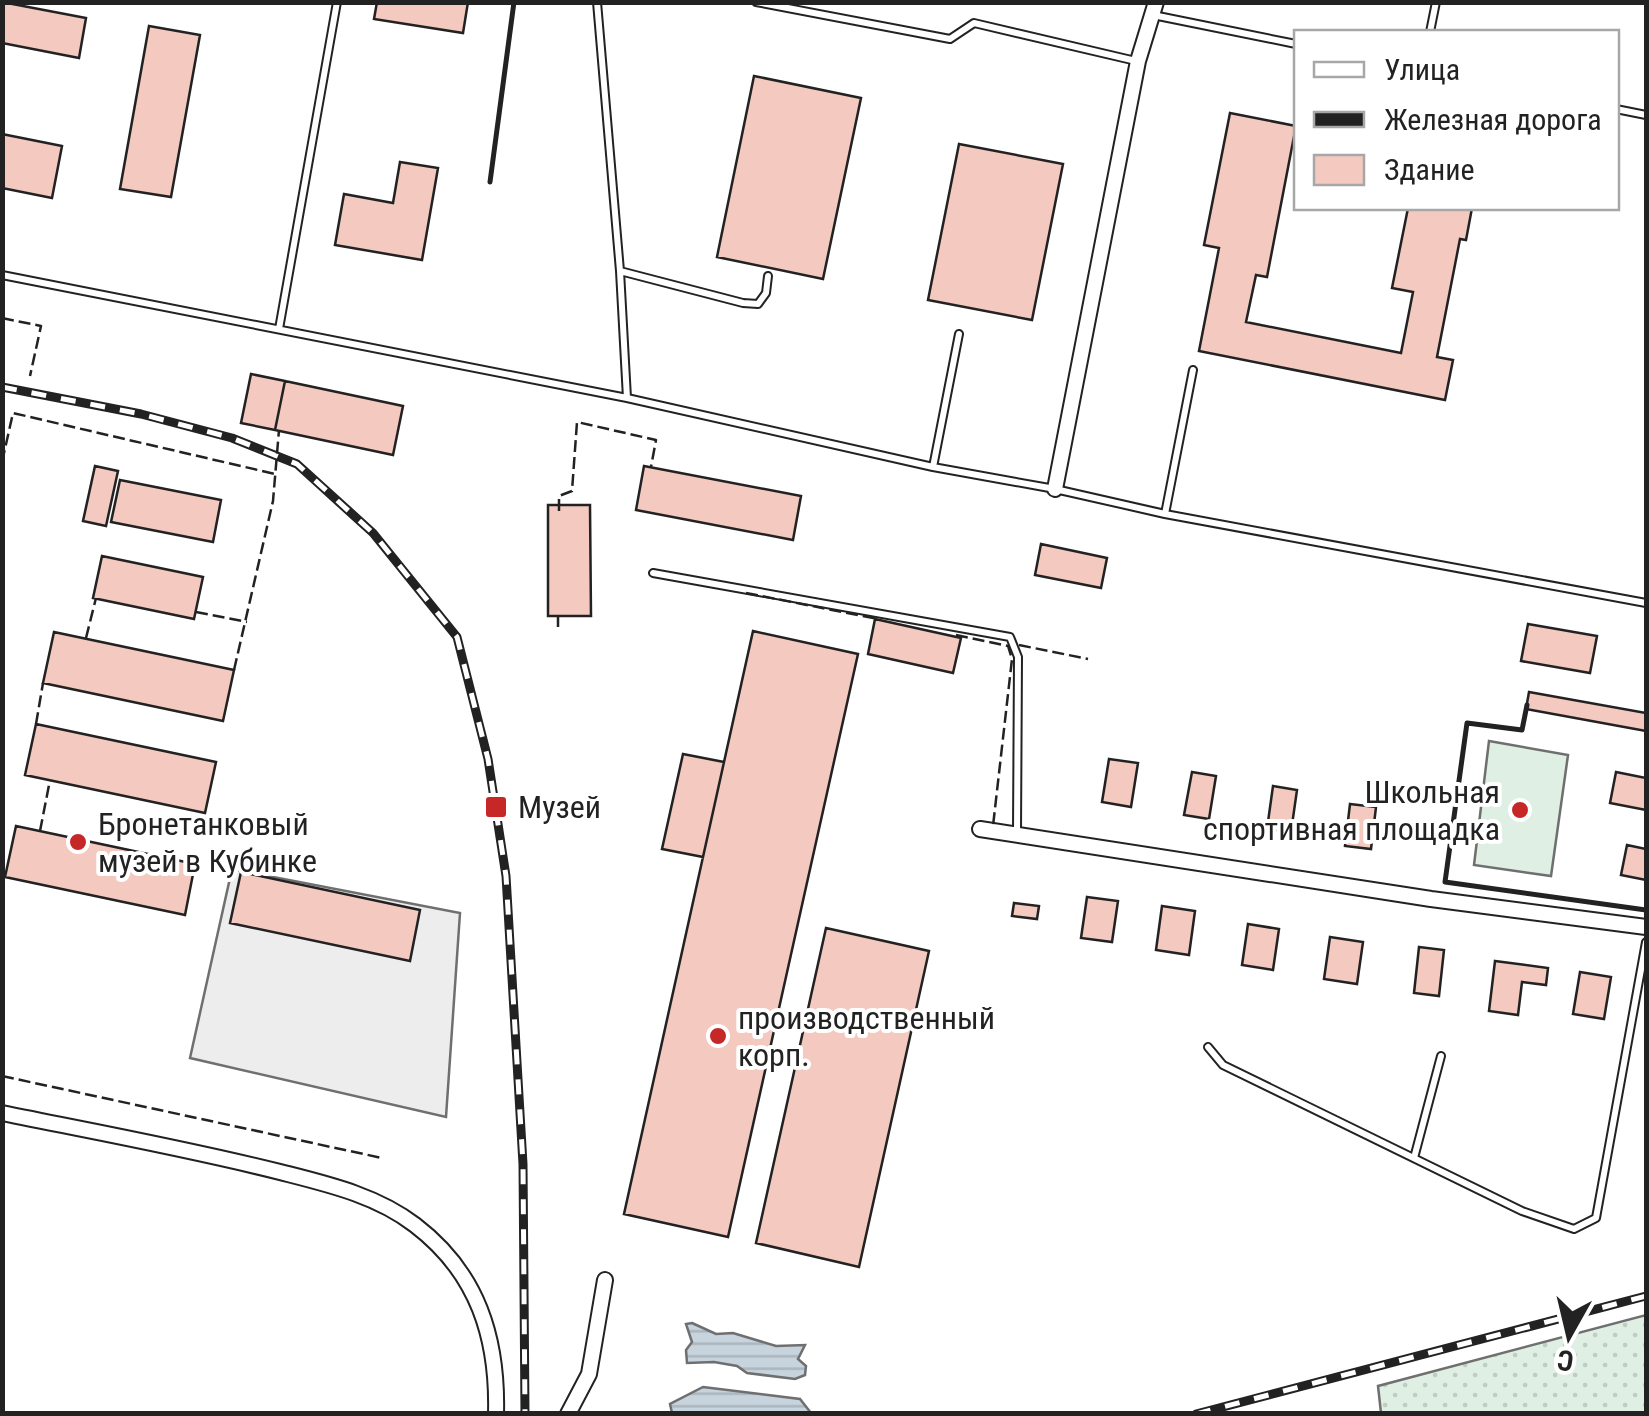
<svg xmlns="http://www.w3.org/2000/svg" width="1649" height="1416" viewBox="0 0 1649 1416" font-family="'Roboto Condensed',sans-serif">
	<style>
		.garden { fill: url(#garden-dots); stroke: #6f6f6f; stroke-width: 2.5 }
		.pitch { fill: #e0efe3; stroke: #6f6f6f; stroke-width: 2.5 }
		.parking { fill: #ededed; stroke: #6f6f6f; stroke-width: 2.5 }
		.water { fill: url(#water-rules); stroke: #6f6f6f; stroke-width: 2.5 }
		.building { fill: #f3c9c0; stroke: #222; stroke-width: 2.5 }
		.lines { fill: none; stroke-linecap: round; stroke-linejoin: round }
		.service-casing { stroke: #222; stroke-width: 10 }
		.minor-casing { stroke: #222; stroke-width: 18 }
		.service { stroke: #fff; stroke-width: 6 }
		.minor { stroke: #fff; stroke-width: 14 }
		.rail-casing { stroke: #222; stroke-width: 9 }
		.rail { stroke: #fff; stroke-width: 5; stroke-dasharray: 15; stroke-linecap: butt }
		.fence { stroke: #222; stroke-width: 2.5; stroke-dasharray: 12 5; stroke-linecap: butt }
		.wall { stroke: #222; stroke-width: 5 }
		.poi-dot { fill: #c62828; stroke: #fff; stroke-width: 4 }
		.labels { text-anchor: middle; stroke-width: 8; stroke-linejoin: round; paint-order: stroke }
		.poi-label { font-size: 32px; fill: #222; stroke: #fff; text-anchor: start }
	</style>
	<defs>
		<pattern id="garden-dots" width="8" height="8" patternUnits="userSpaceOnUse" patternTransform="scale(2.5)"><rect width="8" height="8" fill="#e0efe3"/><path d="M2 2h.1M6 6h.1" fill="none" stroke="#c0cdc2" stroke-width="1.8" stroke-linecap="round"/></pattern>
		<pattern id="water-rules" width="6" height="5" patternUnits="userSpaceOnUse" patternTransform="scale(2.5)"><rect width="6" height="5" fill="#c7d3dd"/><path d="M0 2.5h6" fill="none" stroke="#abb5bd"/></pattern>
	</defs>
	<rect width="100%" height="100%" fill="#fff"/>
	<path class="garden" d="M 1646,1315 L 1646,1413 L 1381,1413 L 1378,1386 Z"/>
	<path class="pitch" d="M 1489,741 L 1568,755 L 1551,876 L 1474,865 Z"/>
	<path class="parking" d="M 232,869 L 460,913 L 446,1117 L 190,1058 Z"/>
	<path class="water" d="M 692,1323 L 716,1334 L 733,1333 L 776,1346 L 805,1345 L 798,1359 L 806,1366 L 805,1375 L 795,1379 L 747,1373 L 737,1366 L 714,1362 L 687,1363 L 686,1350 L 692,1342 L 686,1324 Z
		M 703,1387 L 800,1399 L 811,1413 L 672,1413 L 670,1404 Z"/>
	<path class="building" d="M 2,2 L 86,18 L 79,58 L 2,43 Z
		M 377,2 L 468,2 L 463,33 L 374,19 Z
		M 149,26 L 200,35 L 171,197 L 120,189 Z
		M 754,76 L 861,98 L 823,279 L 717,257 Z
		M 1230,113 L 1296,126 L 1267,277 L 1256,275 L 1246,322 L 1401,353 L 1413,292 L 1392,288 L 1408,208 L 1472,208 L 1466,240 L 1460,239 L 1437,357 L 1453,360 L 1445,400 L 1199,351 L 1219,248 L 1204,245 Z
		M 2,134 L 62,146 L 52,198 L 2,188 Z
		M 959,144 L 1063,164 L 1032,320 L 928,300 Z
		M 400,162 L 438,168 L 422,260 L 335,245 L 344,194 L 393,203 Z
		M 251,374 L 285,381 L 275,430 L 241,423 Z
		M 285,381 L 403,406 L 393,455 L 275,430 Z
		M 95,466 L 118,471 L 106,526 L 83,521 Z
		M 644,466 L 801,496 L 793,540 L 636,510 Z
		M 120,480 L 221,500 L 213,542 L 111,522 Z
		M 548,505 L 590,505 L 591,616 L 548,616 Z
		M 1041,544 L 1107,558 L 1101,588 L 1035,575 Z
		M 102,556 L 203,577 L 194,619 L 93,598 Z
		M 875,619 L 961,638 L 953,673 L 868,654 Z
		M 1528,624 L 1597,636 L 1590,673 L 1521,661 Z
		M 753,631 L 858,654 L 728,1237 L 624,1214 Z
		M 54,632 L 234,670 L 223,721 L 43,683 Z
		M 1529,692 L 1646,713 L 1646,731 L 1526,709 Z
		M 36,724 L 216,762 L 205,813 L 25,775 Z
		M 683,754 L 724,762 L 703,857 L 662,849 Z
		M 1109,759 L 1138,763 L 1131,807 L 1102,802 Z
		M 1192,772 L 1216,776 L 1209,819 L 1184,815 Z
		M 1616,772 L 1646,778 L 1646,810 L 1610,803 Z
		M 1273,786 L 1297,790 L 1291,832 L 1267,829 Z
		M 1350,804 L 1376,807 L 1371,849 L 1345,846 Z
		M 16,826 L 195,864 L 185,915 L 5,877 Z
		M 1627,845 L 1646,849 L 1646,880 L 1621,875 Z
		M 241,872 L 420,910 L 410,961 L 230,923 Z
		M 1087,897 L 1118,901 L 1112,942 L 1081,938 Z
		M 1014,903 L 1039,906 L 1037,919 L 1012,916 Z
		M 1162,906 L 1195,911 L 1189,955 L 1156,950 Z
		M 1248,924 L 1279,929 L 1273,970 L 1242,965 Z
		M 826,928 L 929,951 L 859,1267 L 756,1243 Z
		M 1330,937 L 1363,942 L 1357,984 L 1324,979 Z
		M 1419,947 L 1444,950 L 1439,996 L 1414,993 Z
		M 1495,961 L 1548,968 L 1546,985 L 1522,982 L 1518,1015 L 1489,1011 Z
		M 1580,972 L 1611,977 L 1604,1019 L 1573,1014 Z"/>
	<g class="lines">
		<defs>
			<path id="service" d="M 597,2 L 620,271 L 627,398
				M 756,2 L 950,39 L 974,23 L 1136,61
				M 1153,15 L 1296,44
				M 1430,32 L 1436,2
				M 1616,109 L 1646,115
				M 620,271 L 743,303 L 758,304 L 766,293 L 768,276
				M 2,275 L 627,398 L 933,467 L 1055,489 L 1165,514 L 1646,603
				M 279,329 L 337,2
				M 933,467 L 959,334
				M 1165,514 L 1193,370
				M 653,573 L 1010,637 L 1018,657 L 1017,832
				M 1208,1047 L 1223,1065 L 1522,1211 L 1574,1229 L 1596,1218 L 1646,942
				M 1414,1158 L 1441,1056"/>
			<path id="minor" d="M 1055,489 L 1138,61 L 1156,2
				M 980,829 L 1431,899 L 1646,927
				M 2,1113 C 95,1132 189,1149 280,1172 C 327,1184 376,1195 415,1225 C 478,1273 498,1338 496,1414
				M 568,1414 L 589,1374 L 605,1280"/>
		</defs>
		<use href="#service" class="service-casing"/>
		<use href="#minor" class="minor-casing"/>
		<use href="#service" class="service"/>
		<use href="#minor" class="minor"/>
		<defs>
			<path id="rail" d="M 2,387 L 141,414 L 232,438 L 297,464 L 373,533 L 457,637 L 488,759 L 506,876 L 523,1164 L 525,1414
				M 1196,1414 L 1646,1296"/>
		</defs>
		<use href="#rail" class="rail-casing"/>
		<use href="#rail" class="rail"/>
		<path class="fence" d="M 2,318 L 41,326 L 30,376
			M 2,462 L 13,413 L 275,474
			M 559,511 L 559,496 L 572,491 L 577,422 L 656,440 L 651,467
			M 746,593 L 878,619
			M 196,612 L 247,622
			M 558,627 L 558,611
			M 956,635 L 1008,646 L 1012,659 L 993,826
			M 86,638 L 96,598
			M 1019,645 L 1088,659
			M 234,670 L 273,501 L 279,430
			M 36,724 L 43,683
			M 40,831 L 50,780
			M 2,1076 L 382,1158"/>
		<path class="wall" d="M 490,182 L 514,2
			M 1527,705 L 1522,730 L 1467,723 L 1445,882 L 1646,910"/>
	</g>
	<g class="poi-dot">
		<rect x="484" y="795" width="24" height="24" rx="5"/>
		<circle cx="1520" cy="810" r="10"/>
		<circle cx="78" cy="842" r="10"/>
		<circle cx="718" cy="1036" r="10"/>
	</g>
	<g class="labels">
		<g class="poi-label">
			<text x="1500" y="803" text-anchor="end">Школьная<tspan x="1500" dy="37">спортивная площадка</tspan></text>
			<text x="518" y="818">Музей</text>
			<text x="98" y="835">Бронетанковый<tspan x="98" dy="37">музей в Кубинке</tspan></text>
			<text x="738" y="1029">производственный<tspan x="738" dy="37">корп.</tspan></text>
		</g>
	</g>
	<rect width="1649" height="1416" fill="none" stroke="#222222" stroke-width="10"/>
	<rect x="1294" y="30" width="325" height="180" fill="#ffffff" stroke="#a7a7a7" stroke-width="2.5"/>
	<rect x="1314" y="62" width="50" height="15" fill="#ffffff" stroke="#a7a7a7" stroke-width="2.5"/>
	<text x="1384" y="80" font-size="30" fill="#222222">Улица</text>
	<rect x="1314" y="112" width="50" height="15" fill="#222222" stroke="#a7a7a7" stroke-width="2.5"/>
	<text x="1384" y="130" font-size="30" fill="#222222">Железная дорога</text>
	<rect x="1314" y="155" width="50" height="30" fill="#f3c9c0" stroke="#a7a7a7" stroke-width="2.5"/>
	<text x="1384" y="180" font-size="30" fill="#222222">Здание</text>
	<g transform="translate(1569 1336) rotate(188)" stroke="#ffffff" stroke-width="8" paint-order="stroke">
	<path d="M0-8L18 38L0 25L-18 38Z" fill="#222222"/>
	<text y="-15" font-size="28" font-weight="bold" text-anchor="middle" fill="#222222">С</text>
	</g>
</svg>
